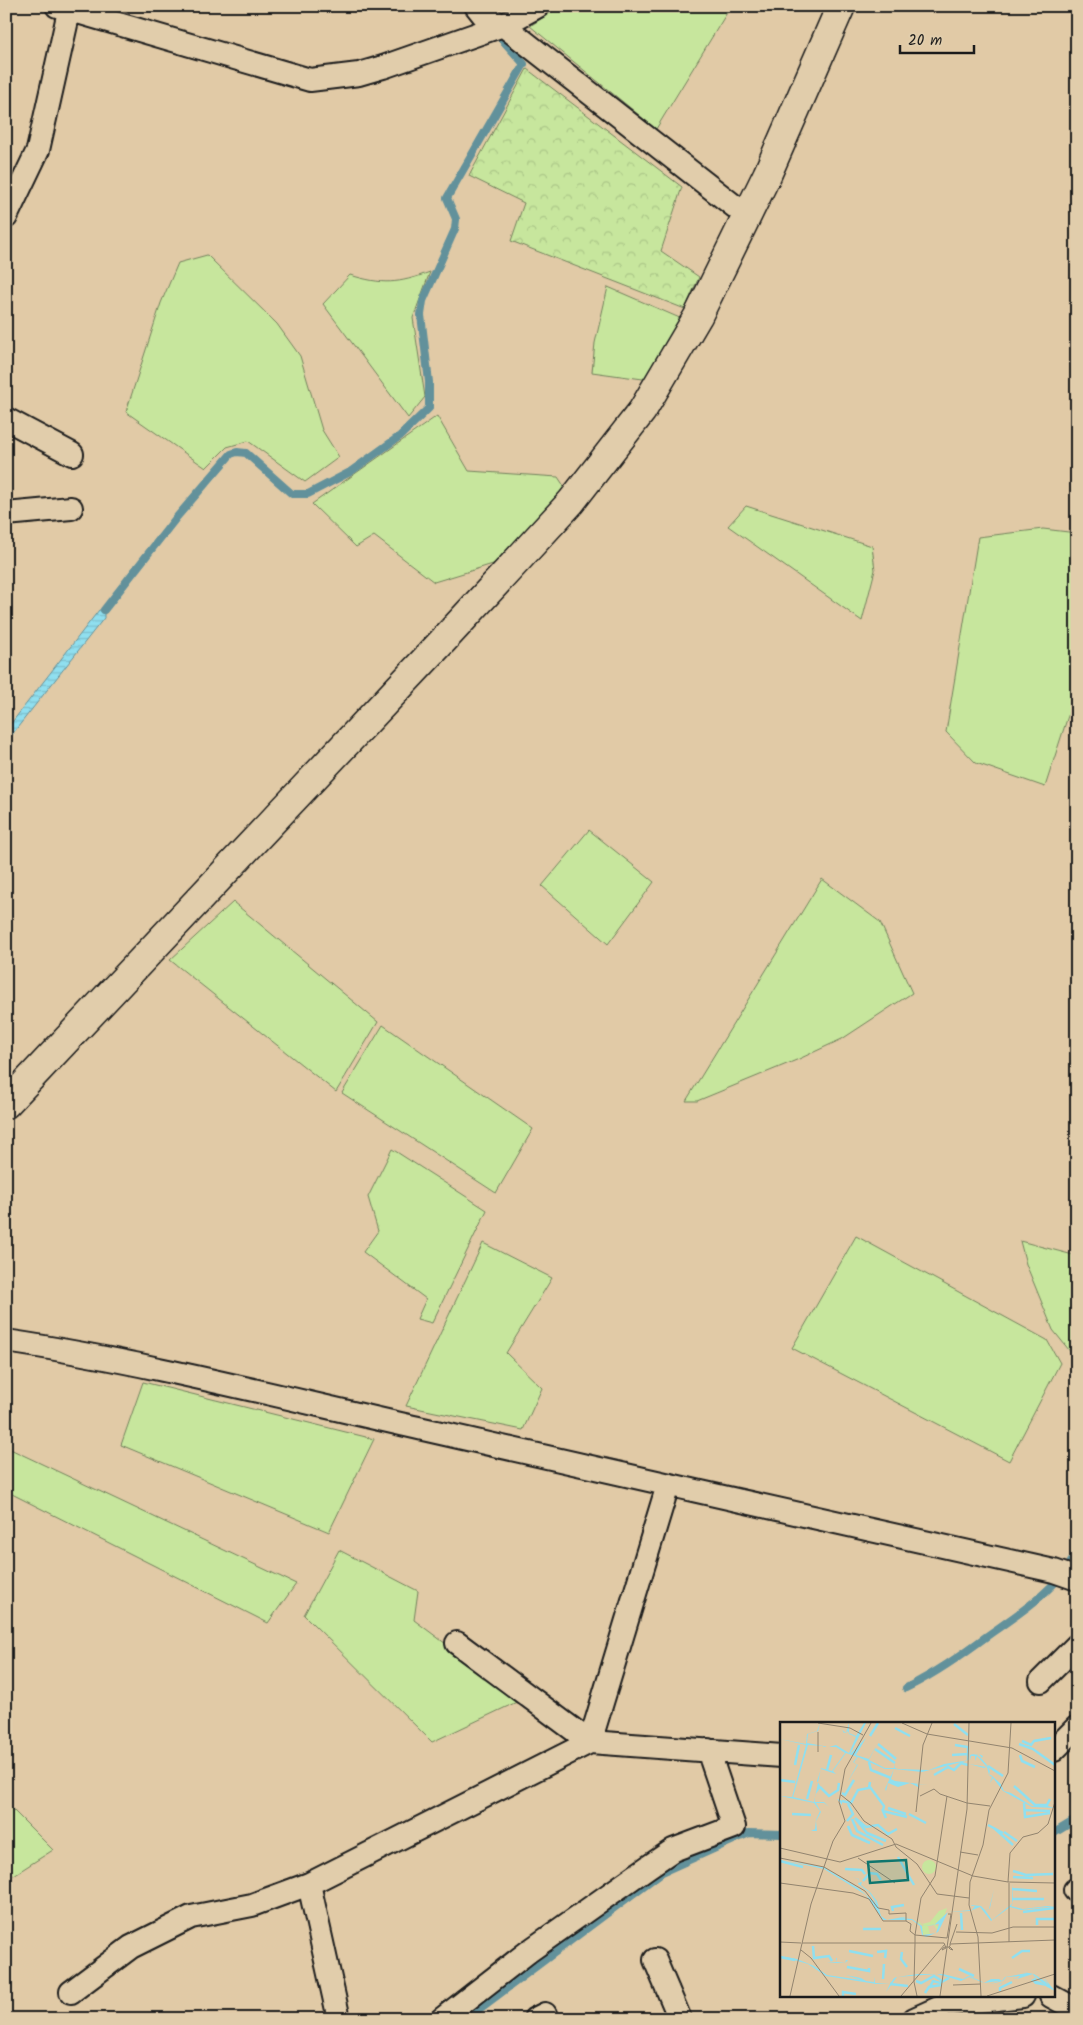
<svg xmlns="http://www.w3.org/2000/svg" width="1083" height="2025" viewBox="0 0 1083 2025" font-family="Kalam,sans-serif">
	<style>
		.green { fill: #c7e69d; stroke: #72815c }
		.forest { fill: url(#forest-crowns); stroke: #72815c }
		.water { fill: url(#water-rules); stroke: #62919b }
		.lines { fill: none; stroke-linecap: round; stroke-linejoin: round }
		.stream { stroke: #62919b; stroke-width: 8 }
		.street-casing { stroke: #1c1c1c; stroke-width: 26 }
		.secondary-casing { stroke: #1c1c1c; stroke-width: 31 }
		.street { stroke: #e1cdab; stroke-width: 22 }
		.secondary { stroke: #e1cdab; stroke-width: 28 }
		.inset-river { fill: none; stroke: #90dfef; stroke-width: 2.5 }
		.inset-road { fill: none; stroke: #92846f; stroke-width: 1 }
		.view { fill: #0f766e; fill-opacity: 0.15; stroke: #0f766e; stroke-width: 2.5 }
		.inset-edge { fill: none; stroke: #1c1c1c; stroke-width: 2.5 }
	</style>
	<defs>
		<pattern id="forest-crowns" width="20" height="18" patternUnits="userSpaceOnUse" patternTransform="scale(1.25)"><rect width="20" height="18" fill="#c7e69d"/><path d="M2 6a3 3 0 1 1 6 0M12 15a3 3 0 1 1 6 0" fill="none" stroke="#aac587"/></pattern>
		<pattern id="water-rules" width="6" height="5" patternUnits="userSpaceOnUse" patternTransform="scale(1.25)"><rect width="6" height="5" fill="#90dfef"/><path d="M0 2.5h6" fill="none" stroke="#7cbfcc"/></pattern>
	</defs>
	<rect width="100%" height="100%" fill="#e1caa6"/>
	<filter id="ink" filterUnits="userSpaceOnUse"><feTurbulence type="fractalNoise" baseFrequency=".02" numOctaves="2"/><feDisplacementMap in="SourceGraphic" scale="10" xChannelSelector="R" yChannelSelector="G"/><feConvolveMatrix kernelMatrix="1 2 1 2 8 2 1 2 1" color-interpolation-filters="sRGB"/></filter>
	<g filter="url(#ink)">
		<path class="green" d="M 561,6 L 731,6 L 656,129 L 530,26 Z
			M 207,255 L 277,324 L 300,356 L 322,430 L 339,457 L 305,482 L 248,441 L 227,447 L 206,468 L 126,412 L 161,303 L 178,263 Z
			M 430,272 L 413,318 L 425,397 L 408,418 L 323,304 L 350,275 C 383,285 398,284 430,272 Z
			M 608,287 L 689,322 L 650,380 L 592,372 L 595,343 Z
			M 437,416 L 469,471 L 558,477 L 566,489 L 539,526 L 493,564 L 434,582 L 374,536 L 356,547 L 312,504 Z
			M 746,506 L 872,546 L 875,570 L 862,621 L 728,526 Z
			M 1043,529 L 1077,533 L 1077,688 L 1045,787 L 976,763 L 946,732 L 978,537 Z
			M 589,830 L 654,882 L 608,944 L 542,886 Z
			M 822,879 L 880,922 L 912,993 L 842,1039 L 799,1059 L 697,1101 L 686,1101 Z
			M 233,902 L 378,1022 L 336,1092 L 170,960 Z
			M 383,1025 L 533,1129 L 496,1193 L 342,1093 Z
			M 392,1149 L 487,1210 L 432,1323 L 417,1319 L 426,1299 L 363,1252 L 378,1231 L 368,1197 Z
			M 856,1236 L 1047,1340 L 1060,1363 L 1009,1461 L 792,1348 Z
			M 1020,1241 L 1077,1256 L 1077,1360 L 1053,1330 L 1026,1264 Z
			M 483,1243 L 552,1278 L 506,1353 L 542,1388 L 523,1430 L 406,1406 Z
			M 143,1382 L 374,1439 L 329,1532 L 121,1445 Z
			M 6,1447 L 296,1584 L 268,1623 L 6,1491 Z
			M 339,1550 L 418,1591 L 414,1620 L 521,1700 L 432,1742 L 304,1615 Z
			M 6,1803 L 53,1850 L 6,1880 Z"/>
		<path class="forest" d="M 527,69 L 682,187 L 661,251 L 699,277 L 685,309 L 511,241 L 524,203 L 469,176 Z"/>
		<path class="water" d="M 99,610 L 104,610 L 104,618 L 6,742 L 6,730 Z"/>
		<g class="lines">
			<path class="stream" d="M 104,610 L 176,518 L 231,454 L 237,452 L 246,453 L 292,494 L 308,494 L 350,472 L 400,436 L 429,408 L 429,382 L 421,315 L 423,301 L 455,229 L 456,219 L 447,198 L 524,64 L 499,36
				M 906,1688 C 936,1673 960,1656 987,1636 C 1021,1612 1057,1590 1077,1552
				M 1054,1833 L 1077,1819
				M 466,2019 L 662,1872 L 749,1833 L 782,1834"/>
			<defs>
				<path id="street" d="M 57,6 L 310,80 L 359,74 L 383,67 L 503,25 L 538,6
					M 476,6 L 484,16 L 503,25 L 747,216
					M 6,217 L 38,150 L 69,11
					M 6,419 L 72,454
					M 6,514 L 71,508
					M 6,1341 C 147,1362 284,1398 423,1429 C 633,1477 844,1524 1054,1571 L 1077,1579
					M 457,1643 L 590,1742 L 668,1485
					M 1041,1681 L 1077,1645
					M 1054,1750 L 1077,1727
					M 1075,1890 L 1077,1890
					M 655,1960 L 680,2019
					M 71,1992 L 131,1947 L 191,1917 L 252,1905 L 309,1884
					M 1051,1996 L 1077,2010
					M 339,2019 L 309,1884 L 590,1742 L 782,1756
					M 442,2019 L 528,1952 L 648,1867 L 673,1850 L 734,1827 L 708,1750
					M 535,2019 L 545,2014 L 547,2019
					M 914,2019 L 945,2005 L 1023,1996"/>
				<path id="secondary" d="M 6,1104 L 439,645 L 571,502 L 642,411 L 698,316 L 767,175 L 841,6"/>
			</defs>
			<use href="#street" class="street-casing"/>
			<use href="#secondary" class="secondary-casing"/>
			<use href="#street" class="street"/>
			<use href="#secondary" class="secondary"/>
		</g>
	</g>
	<g transform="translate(780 1722)">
		<rect width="275" height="275" fill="#e1caa6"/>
		<path d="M142 145a7 7 0 1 1 14 0a7 7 0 1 1-14 0ZM 167,186 L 164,195 L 155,203 L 159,205 L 158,209 L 154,203 L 148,204 L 150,212 L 143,213 L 141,205 L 144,203 L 139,202 L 137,199 L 142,202 L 150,200 L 159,189 Z" fill="#c7e69d"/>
		<path d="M 40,1 L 38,9 L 28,12 L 27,21 L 49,25 L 56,23 L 69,31 L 76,15 L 69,12 L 68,9 L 66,11 L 65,11 L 63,10 L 63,9 L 61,7 L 59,7 L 61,7 L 66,11 L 69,1 L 69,11 L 76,14 L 84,1 L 86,1 L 70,32 L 86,16 L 76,33 L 89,37 L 97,22 L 89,38 L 105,46 L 114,46 L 115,42 L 115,46 L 118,47 L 149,48 L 164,42 L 190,38 L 190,33 L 193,32 L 199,32 L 203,34 L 202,36 L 199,32 L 192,33 L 197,33 L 202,37 L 207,43 L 210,49 L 209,53 L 211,53 L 221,62 L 224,69 L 231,71 L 252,84 L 265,83 L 274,86 L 252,85 L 223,69 L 213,56 L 210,61 L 212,55 L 209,53 L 207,45 L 204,46 L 189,42 L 207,45 L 197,34 L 195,39 L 195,34 L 191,34 L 190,38 L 142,50 L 144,58 L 142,50 L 114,47 L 111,57 L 115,59 L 148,63 L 137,62 L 140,66 L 130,61 L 118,65 L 108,61 L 106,69 L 105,67 L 114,47 L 105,47 L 78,35 L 74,40 L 76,42 L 78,43 L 67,61 L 77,43 L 73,40 L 77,35 L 66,31 L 53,49 L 56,52 L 41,47 L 37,59 L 41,65 L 35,73 L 35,80 L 44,80 L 49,85 L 57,77 L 61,78 L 62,79 L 62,83 L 57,77 L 49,85 L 44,81 L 36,81 L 41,90 L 36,99 L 37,109 L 31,109 L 35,107 L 36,98 L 40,89 L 34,81 L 0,74 L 12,75 L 26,23 L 0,17 L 26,22 L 27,12 L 37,9 ZM 28,23 L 56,25 L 65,31 L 52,49 L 41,46 L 34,80 L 13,75 ZM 7,139 L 43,145 L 78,166 L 97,182 L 89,170 L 86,168 L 80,163 L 79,163 L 78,161 L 79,157 L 72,155 L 78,157 L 79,158 L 78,161 L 82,160 L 81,163 L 90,170 L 97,179 L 101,194 L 107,198 L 123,195 L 128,195 L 121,196 L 132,197 L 142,204 L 154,203 L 168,190 L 192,188 L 195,184 L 192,184 L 191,183 L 201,184 L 205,188 L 208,187 L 209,187 L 214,167 L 210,186 L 209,187 L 205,188 L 212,198 L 233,181 L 232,178 L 232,161 L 233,181 L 231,184 L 243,187 L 268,184 L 275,185 L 274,189 L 274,185 L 267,185 L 241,188 L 230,185 L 211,199 L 200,185 L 190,189 L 168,190 L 158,210 L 146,215 L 154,219 L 142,213 L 140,204 L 132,198 L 103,198 L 86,173 L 44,147 ZM 159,202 L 156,211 L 143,213 L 142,204 ZM 57,232 L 56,236 L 57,236 L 57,240 L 65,241 L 66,238 L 68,238 L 68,233 L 68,237 L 90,240 L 68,237 L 68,239 L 66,253 L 81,256 L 86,259 L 94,260 L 95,255 L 95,261 L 110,262 L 114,256 L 117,255 L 138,252 L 163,252 L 183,257 L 189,254 L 201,259 L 204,261 L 211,257 L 219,257 L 222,259 L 225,255 L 247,251 L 243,250 L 254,252 L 258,248 L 254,252 L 266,260 L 268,263 L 267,260 L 264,257 L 265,257 L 275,269 L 267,265 L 254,253 L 257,258 L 253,258 L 261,260 L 266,264 L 255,262 L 251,258 L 255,256 L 253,252 L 237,257 L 235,257 L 233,256 L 230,256 L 222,260 L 221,262 L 218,264 L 222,260 L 230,256 L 233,256 L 237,257 L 240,254 L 226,255 L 223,259 L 210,262 L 219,259 L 204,261 L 189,255 L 181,259 L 157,252 L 117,255 L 106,270 L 110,262 L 96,262 L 46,254 L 28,242 L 0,234 L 17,237 L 34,244 L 47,253 L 81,258 L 66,253 L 68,238 L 65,241 L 47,241 L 57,240 L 56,236 L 57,232 L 60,232 Z" fill="#90dfef" fill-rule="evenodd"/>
		<path class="inset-river" d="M 174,2 L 188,13M 115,6 L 130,14M 90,14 L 98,1M 242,19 L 251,23 L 254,19 L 271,16M 98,22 L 116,37M 239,22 L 253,27 L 275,43M 175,23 L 188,25 L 188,38M 95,27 L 115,41M 172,33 L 188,32M 240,33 L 242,39 L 255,45M 89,40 L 91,48 L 111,56M 15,43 L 19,23M 208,44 L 223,54M 47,48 L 51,33M 154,53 L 168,45 L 174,48 L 181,41 L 188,43M 0,58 L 15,60M 234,64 L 255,83 L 267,83 L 270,77M 40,65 L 49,74 L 58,68 L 59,61M 90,65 L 104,84 L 103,88M 62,71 L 65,73 L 74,58M 27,77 L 32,59M 62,79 L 71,81 L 78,68 L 89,66 L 90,60M 244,81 L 245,95 L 270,91M 108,86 L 126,92M 245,88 L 270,89M 12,92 L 31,93M 129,92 L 146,101M 75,96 L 86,105 L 98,103 L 108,112 L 117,107M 75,96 L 87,111 L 106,119M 106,96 L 103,89 L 127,95M 72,97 L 77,109 L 103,123M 67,99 L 73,92 L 68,82M 208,103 L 223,111M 68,104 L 72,113 L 90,121M 214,106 L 233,123M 224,110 L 237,119M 118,135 L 134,163M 0,139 L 23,145M 65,147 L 82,148 L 85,152M 233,149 L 246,153 L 273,152M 233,155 L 253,156M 83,159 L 90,151 L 97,152 L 101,158M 232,167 L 257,169M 232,177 L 264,177M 113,189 L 112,185 L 124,183M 243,190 L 274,186M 181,191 L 182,208M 257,203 L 257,197 L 275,197M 83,207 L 101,207M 33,224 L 34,236 L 49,234 L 52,239M 69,229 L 93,234M 97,230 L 106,229 L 105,236M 122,230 L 121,237 L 127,245M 0,235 L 15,238M 232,236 L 242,229 L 250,229M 67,245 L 89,249 L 89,246M 179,247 L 194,254M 103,257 L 104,242M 136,259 L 141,261 L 154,254 L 162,259M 110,262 L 128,264M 150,265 L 153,259 L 160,261 L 169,256M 220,269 L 220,266 L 232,260M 145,271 L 149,265 L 161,263M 63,274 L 63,270 L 76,272"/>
		<path class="inset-road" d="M 38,1 L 70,6 L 83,13M 122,1 L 147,12 L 232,26 L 275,49M 38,10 L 38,30M 61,73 L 71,81 L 84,99 L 112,117 L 116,125 L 137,142 L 157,172 L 189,176M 140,74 L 154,67 L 160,72 L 187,81 L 210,84M 167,74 L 155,154 L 141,176 L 135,213 L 167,216 L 171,192 L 168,192M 136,90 L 143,23 L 152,1M 0,126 L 60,140 L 116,122 L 193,154 L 228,160 L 275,161M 180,130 L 198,133M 0,136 L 44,145 L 85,169 L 98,186 L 109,188 L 109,192 L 126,191 L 126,199 L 131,202 L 130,209 L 135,213 L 135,222M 78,136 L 115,161M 228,160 L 230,131 L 243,115 L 258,111 L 268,102 L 275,80M 0,161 L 73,171 L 89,177 L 103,199 L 126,199M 229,161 L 229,220M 176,210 L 212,211 L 233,205 L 274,205M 275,218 L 275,201M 0,220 L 21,221M 22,221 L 164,221 L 166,226M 135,222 L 134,260 L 137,274M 170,222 L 275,218M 170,222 L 177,202M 166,226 L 162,228 L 163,226 L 165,225 L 170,225 L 173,228 L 170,227 L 169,226 L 169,225 L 170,224 L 170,222M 21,228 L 31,236 L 59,274M 173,263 L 201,262M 10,274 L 31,182 L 53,119 L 65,99 L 59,80 L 65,47 L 91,1M 121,274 L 165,222M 160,274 L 187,87 L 189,1M 201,274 L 198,215 L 189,183 L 190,160 L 203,123 L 209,88 L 228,51 L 231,1M 207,274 L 275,252"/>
		<path class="view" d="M 126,138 L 128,158 L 90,161 L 88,140 Z"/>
		<rect width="275" height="275" class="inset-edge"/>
	</g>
	<rect width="1083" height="2025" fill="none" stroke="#e1cdab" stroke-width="25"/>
	<rect x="12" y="12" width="1058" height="2000" fill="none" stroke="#1c1c1c" stroke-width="2" filter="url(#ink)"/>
	<path d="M900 45v8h74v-8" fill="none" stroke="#1c1c1c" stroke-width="2.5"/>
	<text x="908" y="45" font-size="15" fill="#1c1c1c" stroke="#e1cdab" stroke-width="4" paint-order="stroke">20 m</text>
</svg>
